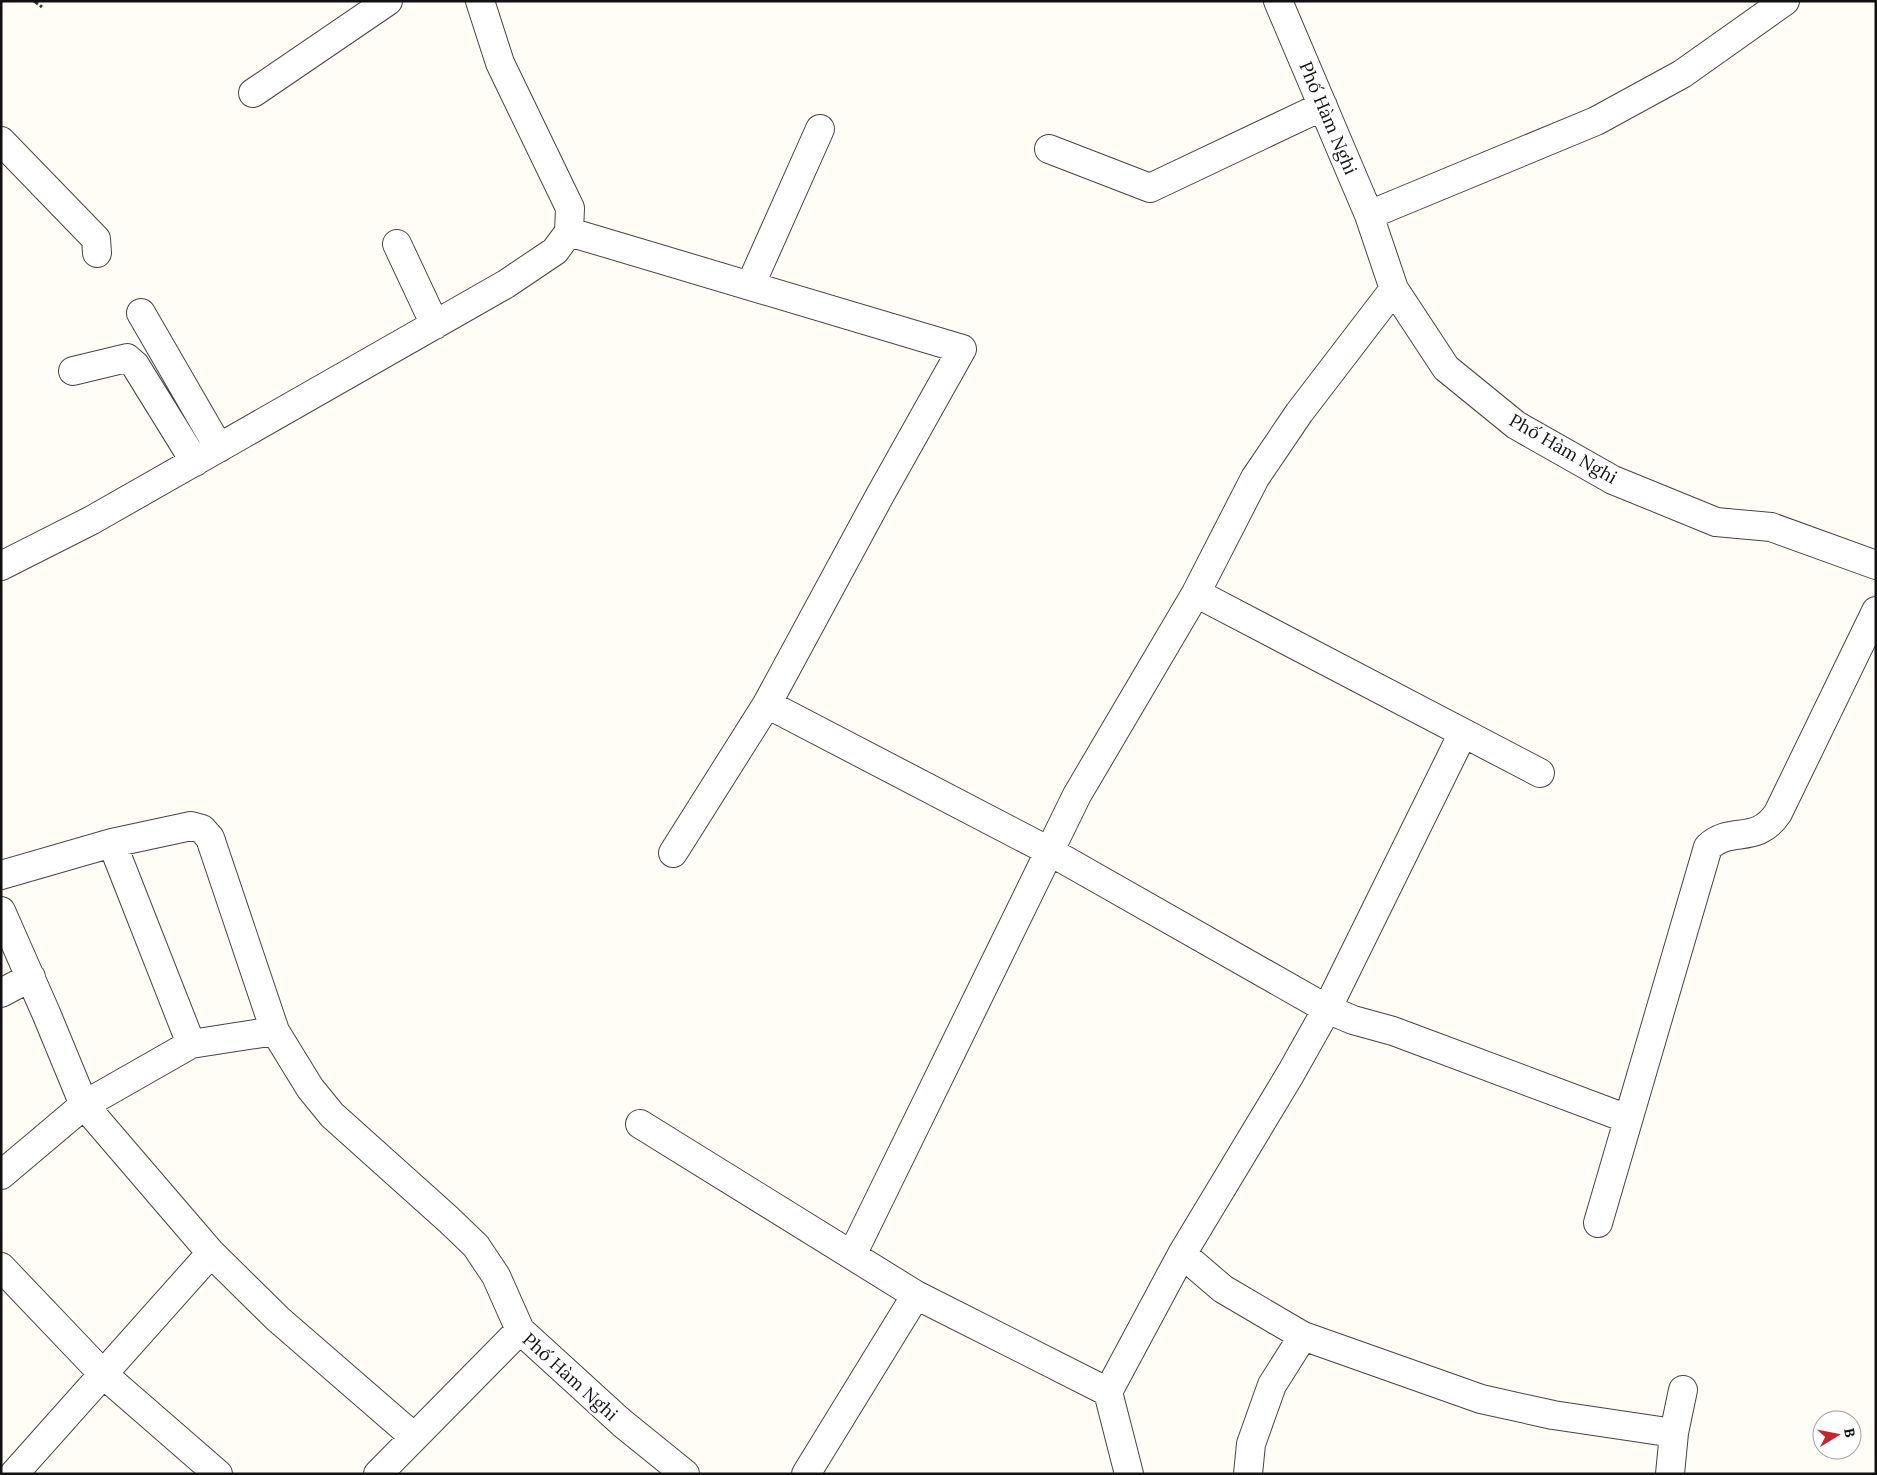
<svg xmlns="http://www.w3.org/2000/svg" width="1877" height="1475" viewBox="0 0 1877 1475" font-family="Lora,serif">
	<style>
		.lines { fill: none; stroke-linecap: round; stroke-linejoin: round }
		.minor-casing { stroke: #444; stroke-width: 30 }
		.path { stroke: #333; stroke-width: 3; stroke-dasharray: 5 2.5; stroke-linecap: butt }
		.minor { stroke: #fff; stroke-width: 28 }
		.labels { text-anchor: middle; stroke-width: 5; stroke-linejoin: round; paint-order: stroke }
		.street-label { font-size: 18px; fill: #111; stroke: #fff }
	</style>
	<rect width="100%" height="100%" fill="#fffdf5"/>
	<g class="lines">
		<defs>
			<path id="minor" d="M 1278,1 L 1369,215 L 1394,289 L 1446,368 L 1516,425 L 1613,480 L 1716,522 L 1771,527 L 1876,565
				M 253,93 L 388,1
				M 1,141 L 96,239 L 97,253
				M 1049,149 L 1150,188 L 1323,106
				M 1369,215 L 1596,121 L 1682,74 L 1785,1
				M 569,232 L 962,349 L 879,497 L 767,704 L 1049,851 L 1327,1009 L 1463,733
				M 397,244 L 435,325
				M 750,286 L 820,129
				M 141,313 L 219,448
				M 73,371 L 127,358 L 135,365 L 195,462
				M 1,566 L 92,520 L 506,284 L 555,251 L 569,232 L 570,208 L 500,63 L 480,1
				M 1196,593 L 1540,773
				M 112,843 L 191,1044
				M 673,853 L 767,704
				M 1,875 L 112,843 L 191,826 L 202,829 L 210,838 L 275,1031 L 310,1088 L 332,1115 L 449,1220 L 476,1246 L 496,1276 L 520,1330 L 622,1423 L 685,1474
				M 1,911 L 46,1013 L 84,1105 L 211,1253 L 278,1319 L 414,1437
				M 1,993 L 31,977
				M 640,1124 L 916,1295 L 1108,1392
				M 1,1175 L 84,1105 L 191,1044 L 275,1031
				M 1598,1223 L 1708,847 C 1731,825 1756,846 1778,813 L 1876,611
				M 1182,1254 L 1223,1289 L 1303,1336 L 1481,1399 L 1553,1415 L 1674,1433
				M 852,1255 L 1077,795 L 1196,593 L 1255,478 L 1299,413 L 1394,289
				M 1,1267 L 103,1374 L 218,1474
				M 14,1474 L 211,1253
				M 378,1474 L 520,1330
				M 806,1474 L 916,1295
				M 1129,1474 L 1108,1392 L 1182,1254 L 1291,1073 L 1327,1009 L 1353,1020 L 1393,1031 L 1628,1119
				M 1248,1474 L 1251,1444 L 1272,1385 L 1303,1336
				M 1670,1474 L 1674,1433 L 1683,1390"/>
		</defs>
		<use href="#minor" class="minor-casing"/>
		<path class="path" d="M 34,1 L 42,7"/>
		<use href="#minor" class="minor"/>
	</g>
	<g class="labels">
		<g class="street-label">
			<text transform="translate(1328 118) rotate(67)" y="6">Phố Hàm Nghi</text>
			<text transform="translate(1563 449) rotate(30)" y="6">Phố Hàm Nghi</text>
			<text transform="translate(570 1377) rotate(42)" y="6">Phố Hàm Nghi</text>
		</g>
	</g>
	<rect width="1877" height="1475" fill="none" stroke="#111111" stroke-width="5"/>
	<g transform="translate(1837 1435) rotate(80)"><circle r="24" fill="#ffffff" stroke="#a0a0a0"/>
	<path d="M0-4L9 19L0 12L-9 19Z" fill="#c4262e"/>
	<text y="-8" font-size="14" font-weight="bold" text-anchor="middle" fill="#111111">B</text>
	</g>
</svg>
